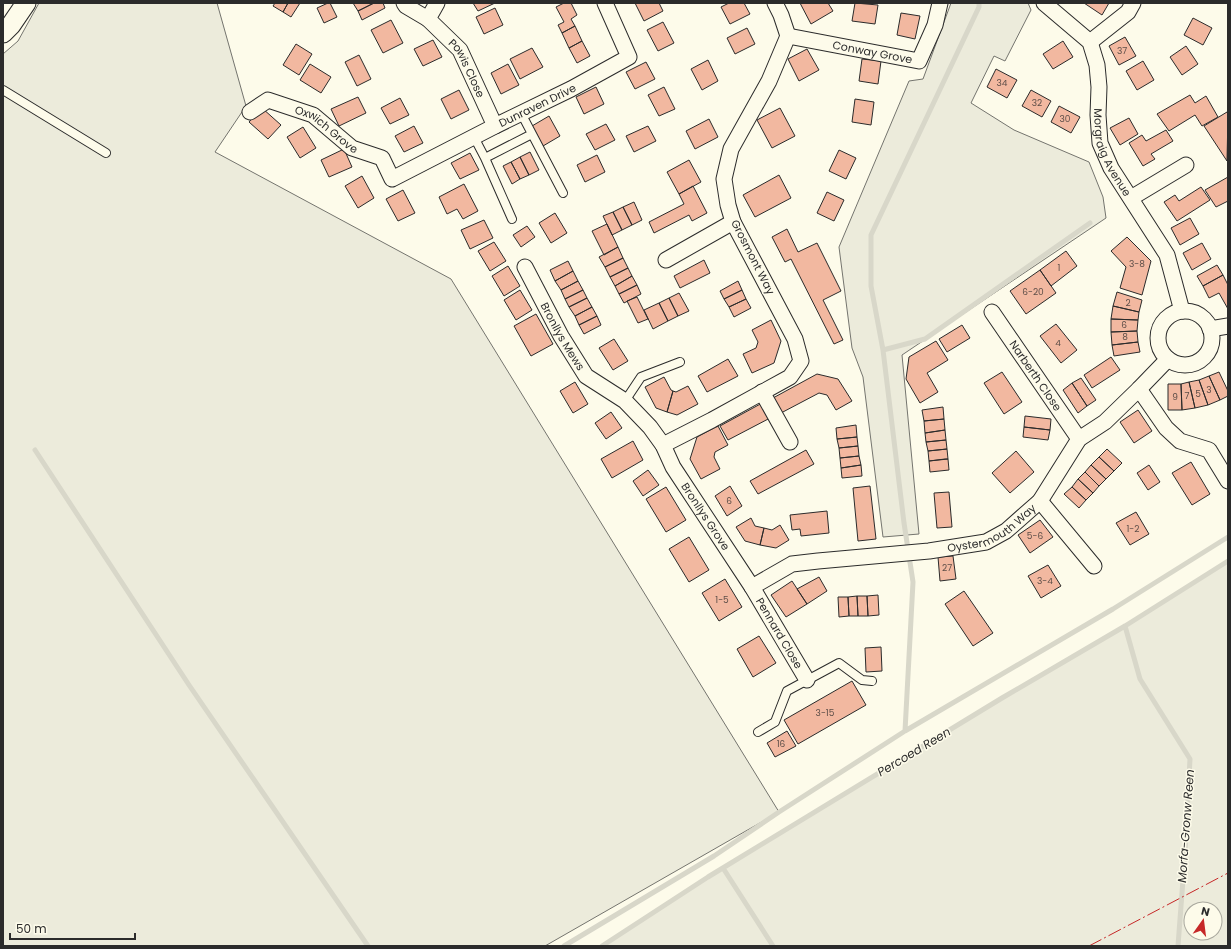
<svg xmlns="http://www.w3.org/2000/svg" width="1231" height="949" viewBox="0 0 1231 949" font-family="Poppins,sans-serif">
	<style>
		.green { fill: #ecebdb; stroke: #74746e; fill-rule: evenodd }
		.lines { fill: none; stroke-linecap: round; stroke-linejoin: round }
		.stream { stroke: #d8d7c9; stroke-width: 5 }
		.building { fill: #f2b8a0; stroke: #2b2b2b }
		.service-casing { stroke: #2b2b2b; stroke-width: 10 }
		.minor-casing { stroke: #2b2b2b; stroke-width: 17 }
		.tertiary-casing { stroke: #2b2b2b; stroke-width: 21 }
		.service { stroke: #fdfbea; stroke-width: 8 }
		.minor { stroke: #fdfbea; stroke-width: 15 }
		.tertiary { stroke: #fdfbea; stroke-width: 19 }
		.power { stroke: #c62828; stroke-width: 1; stroke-dasharray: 14 3 2 3; stroke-linecap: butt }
		.labels { text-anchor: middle; stroke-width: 3; stroke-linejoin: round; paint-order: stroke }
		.number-label { font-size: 9px; fill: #5d4e48 }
		.street-label { font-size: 11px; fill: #2b2b2b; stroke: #fdfbea }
		.water-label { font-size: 12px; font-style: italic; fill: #2b2b2b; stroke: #fdfbea }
	</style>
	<rect width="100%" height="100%" fill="#fdfbea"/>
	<path class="green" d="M 39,3 L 217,3 L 246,106 L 215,152 L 451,279 L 779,812 L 545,946 L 3,946 L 3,54 L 18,41 Z
		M 951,3 L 1028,3 L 1031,10 L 1005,61 L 994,56 L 971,103 L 1014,130 L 1089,162 L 1103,197 L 1106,218 L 902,355 L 919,534 L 883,537 L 863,377 L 852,348 L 839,247 L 909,81 L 923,79 Z
		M 1228,561 L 1228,946 L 602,946 L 708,877 L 1002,698 L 1125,626 ZM 1191,909 L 1215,909 L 1215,933 L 1191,933 Z"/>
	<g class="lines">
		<path class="stream" d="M 883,350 L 925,339 L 1090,223
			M 35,450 L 189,685 L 368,946
			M 1125,626 L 1140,679 L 1190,759 L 1185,853 L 1178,946
			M 905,731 L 913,582 L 904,523 L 883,350 L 871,286 L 871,235 L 979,7 L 979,3
			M 723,868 L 773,946
			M 564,946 L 714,856 L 779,812 L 905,731 L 1113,609 L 1228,537
			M 602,946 L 708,877 L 1002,698 L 1125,626 L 1228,561"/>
	</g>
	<path class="building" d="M 275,3 L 288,3 L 283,12 L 273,6 Z
		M 288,3 L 300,3 L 291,17 L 283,12 Z
		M 328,3 L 330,3 L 337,17 L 324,23 L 317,8 Z
		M 353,3 L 374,3 L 358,11 Z
		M 374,3 L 383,3 L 385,8 L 362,20 L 358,11 Z
		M 473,3 L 495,3 L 478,11 Z
		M 564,3 L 571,3 L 577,15 L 571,19 L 575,26 L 562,33 L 558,25 L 564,22 L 556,7 Z
		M 635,3 L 659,3 L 663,11 L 644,21 Z
		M 729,3 L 744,3 L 750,14 L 730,24 L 721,7 Z
		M 800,3 L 828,3 L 833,11 L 811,24 Z
		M 855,3 L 878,5 L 875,24 L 852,21 Z
		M 1084,3 L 1109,3 L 1102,15 Z
		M 495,8 L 503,25 L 484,34 L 476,17 Z
		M 901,13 L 920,16 L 915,39 L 897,35 Z
		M 1193,18 L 1212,28 L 1203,45 L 1184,35 Z
		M 391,20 L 403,43 L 383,53 L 371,30 Z
		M 663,22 L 674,43 L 658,51 L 647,30 Z
		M 575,26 L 582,41 L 569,48 L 562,33 Z
		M 747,28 L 755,44 L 735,54 L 727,38 Z
		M 1125,37 L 1136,56 L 1119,65 L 1109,46 Z
		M 433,40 L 442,57 L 423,66 L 414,49 Z
		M 582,41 L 590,56 L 577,63 L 569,48 Z
		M 1063,41 L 1073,57 L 1053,69 L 1043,54 Z
		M 296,44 L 312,54 L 299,75 L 283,65 Z
		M 1186,46 L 1198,64 L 1182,75 L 1170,57 Z
		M 532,48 L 543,67 L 520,79 L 510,59 Z
		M 807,49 L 819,70 L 799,81 L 788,59 Z
		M 359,55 L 371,79 L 357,86 L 345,62 Z
		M 862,59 L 881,61 L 878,84 L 859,81 Z
		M 708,60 L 718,81 L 702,90 L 691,69 Z
		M 1143,61 L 1154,80 L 1137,90 L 1126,71 Z
		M 646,62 L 655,79 L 635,89 L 626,72 Z
		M 310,64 L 331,77 L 321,93 L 300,80 Z
		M 508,64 L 519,85 L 501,94 L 491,73 Z
		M 996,69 L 1017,80 L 1007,98 L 987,87 Z
		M 596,87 L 604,104 L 584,114 L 576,97 Z
		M 664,87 L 675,109 L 659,116 L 648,95 Z
		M 459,90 L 469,110 L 451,119 L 441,99 Z
		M 1031,90 L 1051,101 L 1042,117 L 1022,106 Z
		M 1190,95 L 1195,103 L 1206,96 L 1218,117 L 1202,126 L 1195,115 L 1169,131 L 1157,114 Z
		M 358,97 L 366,113 L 339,126 L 331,109 Z
		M 400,98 L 409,115 L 390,124 L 381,108 Z
		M 855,99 L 874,102 L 871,125 L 852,122 Z
		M 1059,106 L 1080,117 L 1071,133 L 1051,122 Z
		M 262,108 L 281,125 L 268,139 L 249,122 Z
		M 780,108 L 795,136 L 772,148 L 757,120 Z
		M 1227,112 L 1228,114 L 1227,161 L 1204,126 Z
		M 549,116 L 560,136 L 543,146 L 532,126 Z
		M 1129,118 L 1138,134 L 1120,145 L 1110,128 Z
		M 709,119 L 718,137 L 695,149 L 686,131 Z
		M 606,124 L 615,140 L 595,150 L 586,134 Z
		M 414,126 L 423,143 L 404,152 L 395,136 Z
		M 648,126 L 656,141 L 634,152 L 626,136 Z
		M 303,127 L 316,148 L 300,158 L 287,137 Z
		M 1166,130 L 1173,141 L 1151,154 L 1155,159 L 1143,166 L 1129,143 L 1142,135 L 1146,141 Z
		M 344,149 L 352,167 L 329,177 L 321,160 Z
		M 839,150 L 856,158 L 846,179 L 829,171 Z
		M 530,152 L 539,170 L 529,175 L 520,157 Z
		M 470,153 L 479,170 L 460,179 L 451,163 Z
		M 597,155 L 605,172 L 585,182 L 577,165 Z
		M 520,157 L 529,175 L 520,179 L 511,162 Z
		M 689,160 L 701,182 L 679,194 L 667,172 Z
		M 511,162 L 520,179 L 512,184 L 503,166 Z
		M 779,175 L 791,198 L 755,217 L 743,195 Z
		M 362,176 L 374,198 L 358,208 L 345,186 Z
		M 1228,177 L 1228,201 L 1216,207 L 1205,190 Z
		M 464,184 L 478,211 L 463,219 L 457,209 L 447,214 L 439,197 Z
		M 693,186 L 707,213 L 692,221 L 689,215 L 654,233 L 649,222 L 684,204 L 679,194 Z
		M 1201,187 L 1210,200 L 1177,221 L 1164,202 L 1175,195 L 1179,201 Z
		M 403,190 L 415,213 L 398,221 L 386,199 Z
		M 827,192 L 844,200 L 834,221 L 817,213 Z
		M 634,202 L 642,220 L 632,225 L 623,207 Z
		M 623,207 L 632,225 L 622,230 L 613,212 Z
		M 613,212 L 622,230 L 612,235 L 603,216 Z
		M 555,213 L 567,233 L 551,243 L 539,223 Z
		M 1190,218 L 1199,234 L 1180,245 L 1171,228 Z
		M 484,220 L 493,238 L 470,249 L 461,230 Z
		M 607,224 L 618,247 L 604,255 L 592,231 Z
		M 527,226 L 535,237 L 521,247 L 513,235 Z
		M 787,229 L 798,252 L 817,243 L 841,291 L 823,300 L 843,340 L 834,344 L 791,259 L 785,262 L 772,237 Z
		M 1127,237 L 1151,261 L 1142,295 L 1120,288 L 1126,267 L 1111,251 Z
		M 494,242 L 506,261 L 490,271 L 478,251 Z
		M 1202,243 L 1211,259 L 1192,270 L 1183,253 Z
		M 618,247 L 623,258 L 605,267 L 599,257 Z
		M 1066,251 L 1077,266 L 1051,286 L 1040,270 Z
		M 623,258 L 628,268 L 610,277 L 605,267 Z
		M 704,260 L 710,273 L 680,288 L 674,276 Z
		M 568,261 L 573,271 L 555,281 L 550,270 Z
		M 1217,265 L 1223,275 L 1203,286 L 1197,276 Z
		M 508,266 L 520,286 L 504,296 L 492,276 Z
		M 628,268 L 632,276 L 615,286 L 610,277 Z
		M 1040,270 L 1056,293 L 1026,314 L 1010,291 Z
		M 573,271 L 578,281 L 561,290 L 555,281 Z
		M 1223,275 L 1228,285 L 1228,309 L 1219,293 L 1209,298 L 1203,286 Z
		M 632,276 L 637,285 L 619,294 L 615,286 Z
		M 578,281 L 583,290 L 565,299 L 561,290 Z
		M 738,281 L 742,290 L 724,299 L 720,291 Z
		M 637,285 L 641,294 L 624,303 L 619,294 Z
		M 520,290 L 532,310 L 516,320 L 504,300 Z
		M 583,290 L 587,298 L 569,307 L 565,299 Z
		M 742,290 L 746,299 L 729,307 L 724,299 Z
		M 1117,292 L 1142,300 L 1139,312 L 1113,306 Z
		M 679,293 L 689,311 L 678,316 L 669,298 Z
		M 637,297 L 648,319 L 638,323 L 627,301 Z
		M 587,298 L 592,307 L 575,316 L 569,307 Z
		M 669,298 L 678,316 L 668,321 L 659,303 Z
		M 746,299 L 751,308 L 734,317 L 729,307 Z
		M 659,303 L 668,321 L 653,329 L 644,310 Z
		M 1113,306 L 1139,312 L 1138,320 L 1111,319 Z
		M 592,307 L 597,316 L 579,325 L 575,316 Z
		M 536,314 L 553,344 L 531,356 L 514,326 Z
		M 597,316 L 601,325 L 584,334 L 579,325 Z
		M 1111,319 L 1138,320 L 1137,331 L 1111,332 Z
		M 771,320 L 781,341 L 774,363 L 752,373 L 743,354 L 756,348 L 758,342 L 752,330 Z
		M 1056,324 L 1077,350 L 1061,363 L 1040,336 Z
		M 962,325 L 970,338 L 947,352 L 939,339 Z
		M 1137,331 L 1138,342 L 1112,345 L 1111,332 Z
		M 614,339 L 628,361 L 613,370 L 599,348 Z
		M 936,341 L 948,360 L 927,373 L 938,392 L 920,403 L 906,379 L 909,357 Z
		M 1138,342 L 1140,352 L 1114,356 L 1112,345 Z
		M 1111,357 L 1120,370 L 1092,388 L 1084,375 Z
		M 728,359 L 738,376 L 707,392 L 698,376 Z
		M 1002,372 L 1022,402 L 1004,414 L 984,383 Z
		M 1219,372 L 1228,391 L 1228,396 L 1220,400 L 1209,376 Z
		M 817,374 L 838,379 L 852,401 L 836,410 L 827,395 L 819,393 L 781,413 L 773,398 Z
		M 1209,376 L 1220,400 L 1208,405 L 1199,380 Z
		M 664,377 L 671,390 L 673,391 L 667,412 L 656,408 L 645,387 Z
		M 1081,378 L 1096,400 L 1087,406 L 1072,383 Z
		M 1199,380 L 1208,405 L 1195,408 L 1189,382 Z
		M 575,382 L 588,404 L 573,413 L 560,391 Z
		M 1189,382 L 1195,408 L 1182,410 L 1181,384 Z
		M 1072,383 L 1087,406 L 1078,413 L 1063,390 Z
		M 1168,384 L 1181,384 L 1182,410 L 1168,410 Z
		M 688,386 L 698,404 L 677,415 L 667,412 L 673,391 L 676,392 Z
		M 764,402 L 772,417 L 728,440 L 720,426 Z
		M 943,407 L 944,419 L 924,421 L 922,410 Z
		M 1138,410 L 1152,431 L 1134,443 L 1120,422 Z
		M 611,412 L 622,428 L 606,439 L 595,423 Z
		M 1025,416 L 1051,419 L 1050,430 L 1024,427 Z
		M 944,419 L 945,430 L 925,433 L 924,421 Z
		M 856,425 L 857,437 L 837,439 L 836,428 Z
		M 718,426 L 728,445 L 715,452 L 714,457 L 720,469 L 701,479 L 690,459 L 697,437 Z
		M 1024,427 L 1050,430 L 1048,440 L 1023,437 Z
		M 945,430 L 946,440 L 926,442 L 925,433 Z
		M 857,437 L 858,446 L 839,448 L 837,439 Z
		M 946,440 L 947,449 L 928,451 L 926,442 Z
		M 633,441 L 643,460 L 612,478 L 601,459 Z
		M 858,446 L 859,456 L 840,458 L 839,448 Z
		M 947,449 L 948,459 L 929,461 L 928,451 Z
		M 1107,449 L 1122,463 L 1114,471 L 1099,457 Z
		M 806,450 L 814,464 L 758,494 L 750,481 Z
		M 1016,451 L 1034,472 L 1010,493 L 992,473 Z
		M 859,456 L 861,465 L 841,468 L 840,458 Z
		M 1099,457 L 1114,471 L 1106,479 L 1091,465 Z
		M 945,459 L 948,459 L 949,470 L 930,472 L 929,461 Z
		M 1191,462 L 1210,494 L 1192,505 L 1172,473 Z
		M 861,465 L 862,476 L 842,478 L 841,468 Z
		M 1091,465 L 1106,479 L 1099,486 L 1085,472 Z
		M 1149,465 L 1160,482 L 1148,490 L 1137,473 Z
		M 648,470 L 659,485 L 643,496 L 633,481 Z
		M 1085,472 L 1099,486 L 1093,493 L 1078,479 Z
		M 1078,479 L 1093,493 L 1086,500 L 1072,487 Z
		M 730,486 L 742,506 L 727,516 L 715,496 Z
		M 870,486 L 876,539 L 858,541 L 853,488 Z
		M 666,487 L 686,520 L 666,532 L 646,499 Z
		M 1072,487 L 1086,500 L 1079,508 L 1064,494 Z
		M 949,492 L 952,527 L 937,528 L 934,493 Z
		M 827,511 L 829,533 L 801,536 L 800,529 L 792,530 L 790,515 Z
		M 1136,512 L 1149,534 L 1130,545 L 1116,523 Z
		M 751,518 L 755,526 L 764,528 L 760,545 L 745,541 L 736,527 Z
		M 1040,520 L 1053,537 L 1030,553 L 1018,535 Z
		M 780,525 L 789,540 L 776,548 L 760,545 L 764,528 L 772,530 Z
		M 689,537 L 709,570 L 689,582 L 669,549 Z
		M 953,556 L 956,579 L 940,581 L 938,557 Z
		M 1048,565 L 1061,586 L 1041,598 L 1028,576 Z
		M 819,577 L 827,591 L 807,604 L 797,589 Z
		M 725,579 L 742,607 L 719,621 L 702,593 Z
		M 792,581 L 807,604 L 786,617 L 771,595 Z
		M 964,591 L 993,633 L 973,646 L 945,604 Z
		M 878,595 L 879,615 L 868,616 L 867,596 Z
		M 857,596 L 867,596 L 868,616 L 858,616 Z
		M 857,596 L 858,616 L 849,616 L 848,597 Z
		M 838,597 L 848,597 L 849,616 L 839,617 Z
		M 759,636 L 776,663 L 753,677 L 737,649 Z
		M 881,647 L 882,671 L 866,672 L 865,648 Z
		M 852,681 L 866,705 L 798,744 L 784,720 Z
		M 787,731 L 796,746 L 775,757 L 767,743 Z"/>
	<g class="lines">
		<defs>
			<path id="service" d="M 3,90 L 106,153
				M 521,113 L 563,193
				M 474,137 L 485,158 L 512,219
				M 485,158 L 532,134
				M 625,401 L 641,377 L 680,362
				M 758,732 L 775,722 L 787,691 L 839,663 L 862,680 L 872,681"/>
			<g id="minor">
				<path d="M 404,3 L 406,6 L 428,19"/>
				<path id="s1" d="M 437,3 L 428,19 L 460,50 L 495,126"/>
				<path id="s2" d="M 1044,3 L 1090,42 L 1097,65 L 1099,87 L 1098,115 L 1100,143 L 1111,168 L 1167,255 L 1182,311"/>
				<path id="s3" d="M 788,36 L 919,61 L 935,25 L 940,3"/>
				<path d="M 1090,42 L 1128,12 L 1133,3"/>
				<path id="s4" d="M 250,112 L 268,100 L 313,115 L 352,148 L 382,158 L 392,179 L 495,126 L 571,89 L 629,57 L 605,3"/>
				<path d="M 1131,198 L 1186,165"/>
				<path d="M 666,260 L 733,222"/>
				<path id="s5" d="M 525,267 L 561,336 L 586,376 L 625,401 L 650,427 L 663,445 L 673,467 L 752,587 L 807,680"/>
				<circle cx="1185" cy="338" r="27"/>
				<path id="s6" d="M 992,312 L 1079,439"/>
				<path d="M 1210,329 L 1228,326"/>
				<path d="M 1139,389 L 1166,428 L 1180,441 L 1209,450 L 1228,481"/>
				<path d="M 762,392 L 790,442"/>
				<path d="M 663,445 L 712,420 L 790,377 L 801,361 L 795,339 L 733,222 L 728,205 L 724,179 L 731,149 L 769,81 L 788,36 L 781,15 L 775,3"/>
				<path d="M 1040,501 L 1094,566"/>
				<path id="s7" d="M 752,587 L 792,564 L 818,561 L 929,551 L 986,542 L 1006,531 L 1040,501 L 1079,439 L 1105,422 L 1139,389 L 1168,359"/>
			</g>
			<path id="tertiary" d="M 3,33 L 11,25 L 26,3"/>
		</defs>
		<use href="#service" class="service-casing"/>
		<use href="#minor" class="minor-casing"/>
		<use href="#tertiary" class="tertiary-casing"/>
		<use href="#service" class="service"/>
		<use href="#minor" class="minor"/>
		<use href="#tertiary" class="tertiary"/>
		<path class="power" d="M 1089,946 L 1228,873"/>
	</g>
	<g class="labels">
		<g class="number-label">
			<text x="1122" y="54">37</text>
			<text x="1002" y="86">34</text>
			<text x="1037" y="106">32</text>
			<text x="1065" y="122">30</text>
			<text x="1137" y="267">3-8</text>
			<text x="1059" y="271">1</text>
			<text x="1033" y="295">6-20</text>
			<text x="1128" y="306">2</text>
			<text x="1124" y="328">6</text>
			<text x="1125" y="340">8</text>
			<text x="1058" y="346">4</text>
			<text x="1209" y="393">3</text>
			<text x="1198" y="397">5</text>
			<text x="1187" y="399">7</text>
			<text x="1175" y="400">9</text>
			<text x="729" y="504">6</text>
			<text x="1133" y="532">1-2</text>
			<text x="1035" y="539">5-6</text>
			<text x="947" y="571">27</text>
			<text x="1045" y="584">3-4</text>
			<text x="722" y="603">1-5</text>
			<text x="825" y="716">3-15</text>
			<text x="781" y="747">16</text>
		</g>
		<g class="street-label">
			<text dy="4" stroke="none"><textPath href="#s3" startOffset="86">Conway Grove</textPath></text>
			<text dy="4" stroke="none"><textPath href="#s1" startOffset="82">Powis Close</textPath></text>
			<text dy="4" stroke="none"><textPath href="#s4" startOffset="338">Dunraven Drive</textPath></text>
			<text dy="4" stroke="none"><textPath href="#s4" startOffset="88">Oxwich Grove</textPath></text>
			<text dy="4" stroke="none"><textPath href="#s2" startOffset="175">Morgraig Avenue</textPath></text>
			<text transform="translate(753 257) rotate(63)" y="4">Grosmont Way</text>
			<text dy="4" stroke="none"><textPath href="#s5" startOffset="79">Bronllys Mews</textPath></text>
			<text dy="4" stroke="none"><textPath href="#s6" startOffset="77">Narberth Close</textPath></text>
			<text dy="4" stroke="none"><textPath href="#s5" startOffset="313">Bronllys Grove</textPath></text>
			<text dy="4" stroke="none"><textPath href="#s7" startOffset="252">Oystermouth Way</textPath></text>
			<text dy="4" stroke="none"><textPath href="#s5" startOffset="451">Pennard Close</textPath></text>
		</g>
		<g class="water-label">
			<text transform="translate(914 752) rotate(-31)" y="4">Percoed Reen</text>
			<text transform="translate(1186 826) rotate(-86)" y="4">Morfa-Gronw Reen</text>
		</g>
	</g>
	<rect width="1231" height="949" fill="none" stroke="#2b2b2b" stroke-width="8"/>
	<g transform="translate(1203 921) rotate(14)"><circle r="19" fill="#fdfbea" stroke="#a9a89e"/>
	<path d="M0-3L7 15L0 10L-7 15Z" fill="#c62828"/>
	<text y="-6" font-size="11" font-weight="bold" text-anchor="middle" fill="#2b2b2b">N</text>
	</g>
	<path d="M10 933v6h125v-6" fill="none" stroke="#2b2b2b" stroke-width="2"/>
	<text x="16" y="933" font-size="12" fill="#2b2b2b" stroke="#fdfbea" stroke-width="3" paint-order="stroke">50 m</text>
</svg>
